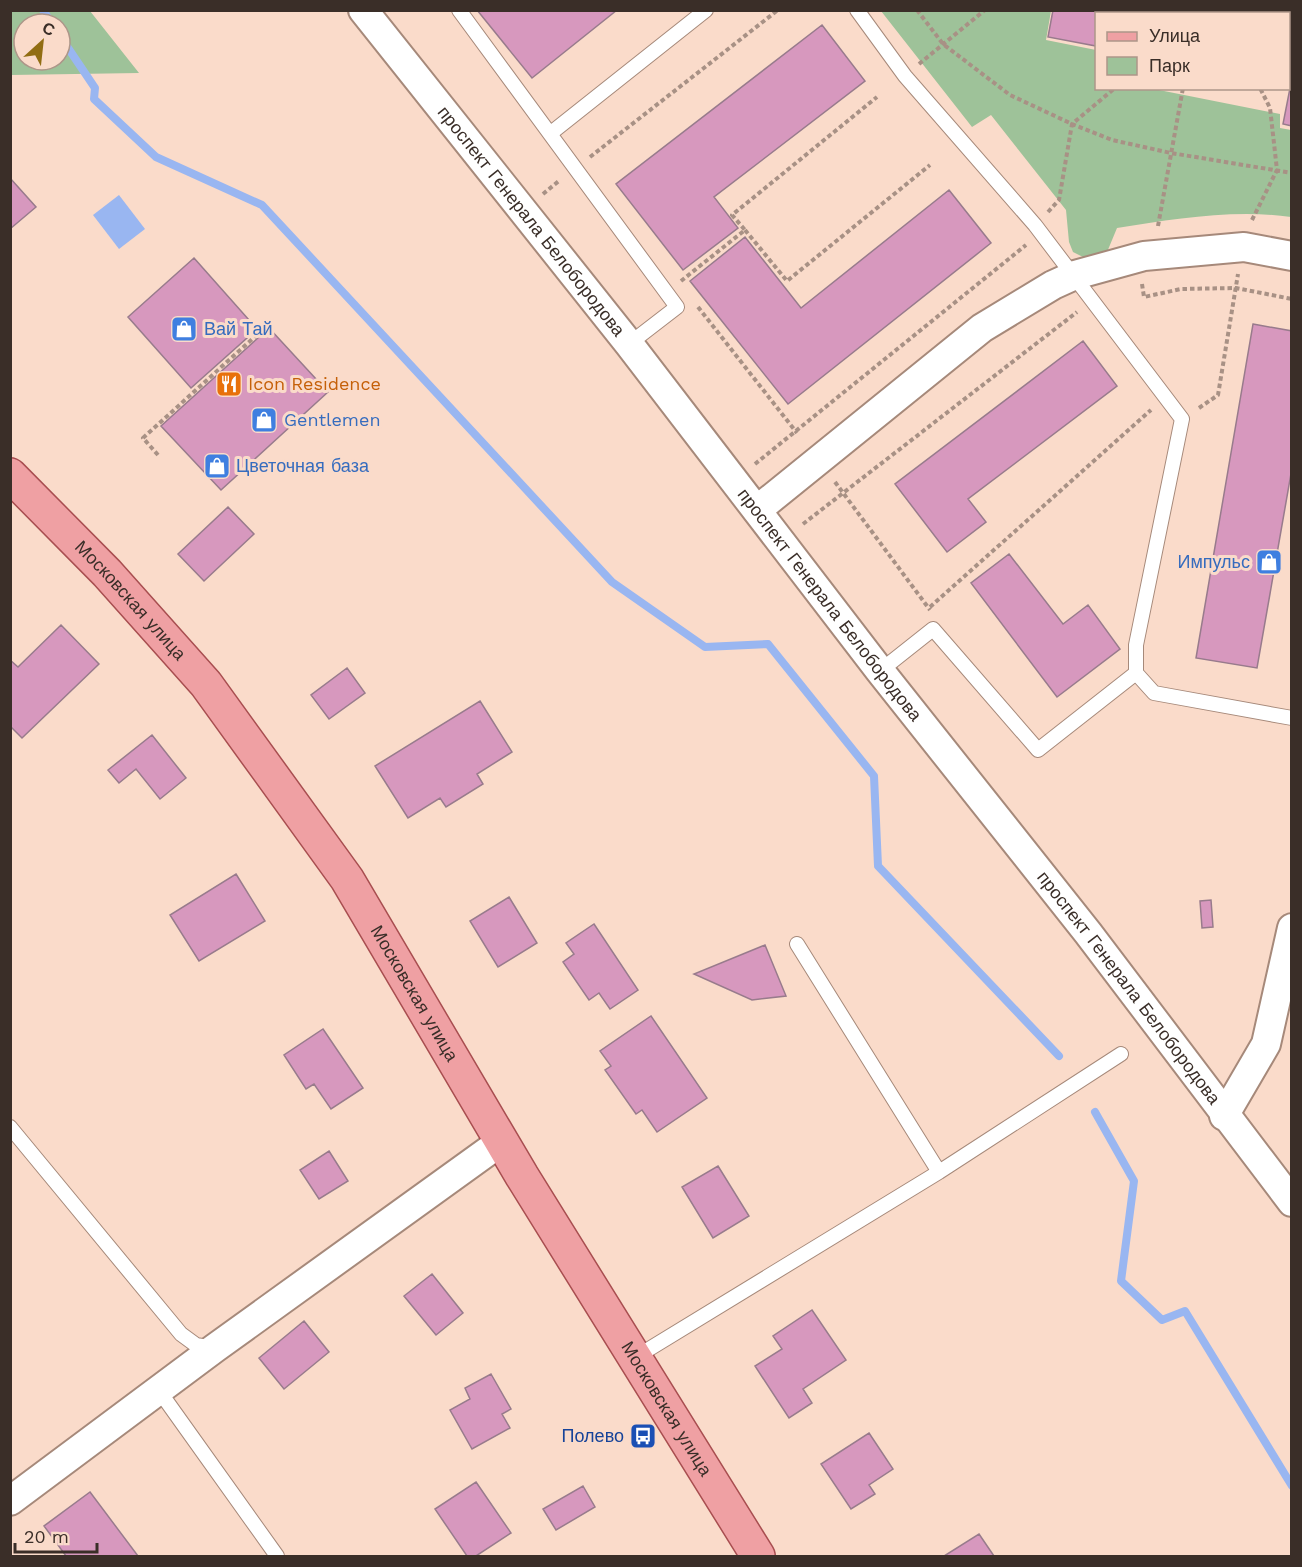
<svg xmlns="http://www.w3.org/2000/svg" width="1302" height="1567" viewBox="0 0 1302 1567" font-family="'Work Sans',sans-serif">
	<style>
		.green { fill: #9ec299; fill-rule: evenodd }
		.water { fill: #99b6f1 }
		.lines { fill: none; stroke-linecap: round; stroke-linejoin: round }
		.stream { stroke: #99b6f1; stroke-width: 8 }
		.building { fill: #d798be; stroke: #987b8c; stroke-width: 1.5 }
		.lane-casing { stroke: #a6897a; stroke-width: 16 }
		.street-casing { stroke: #a6897a; stroke-width: 32 }
		.primary-casing { stroke: #a84e50; stroke-width: 36 }
		.path { stroke: #a89185; stroke-width: 4; stroke-dasharray: 4.5 3; stroke-linecap: butt }
		.lane { stroke: #fff; stroke-width: 14 }
		.street { stroke: #fff; stroke-width: 28 }
		.primary { stroke: #efa0a3; stroke-width: 33 }
		.labels { text-anchor: middle; stroke-width: 6; stroke-linejoin: round; paint-order: stroke }
		.street-label { font-size: 18px; fill: #3a2e28; stroke: #fadbca }
		.shop-label { font-size: 18px; fill: #366cbe; stroke: #fadbca; text-anchor: start }
		.food-label { font-size: 18px; fill: #c56008; stroke: #fadbca; text-anchor: start }
		.transit-label { font-size: 18px; fill: #164399; stroke: #fadbca; text-anchor: end }
	</style>
	<rect width="100%" height="100%" fill="#fadbca"/>
	<path class="green" d="M 10,11 L 90,11 L 139,73 L 11,75 ZM 24,24 L 60,24 L 60,60 L 24,60 Z
		M 881,11 L 1051,11 L 1046,40 L 1096,50 L 1096,88 L 1154,89 L 1280,114 L 1280,128 L 1291,130 L 1291,217 C 1234,209 1174,219 1117,228 L 1105,257 L 1085,258 L 1073,252 L 1069,242 L 1066,210 L 991,115 L 972,127 Z"/>
	<path class="water" d="M 119,195 L 145,229 L 119,249 L 93,215 Z"/>
	<g class="lines">
		<path class="stream" d="M 43,10 L 52,24
			M 60,36 L 95,88 L 94,99 L 156,157 L 262,205 L 612,582 L 705,647 L 768,644 L 874,776 L 878,866 L 1059,1056
			M 1095,1112 L 1134,1181 L 1121,1281 L 1162,1320 L 1185,1311 L 1292,1486"/>
	</g>
	<path class="building" d="M 477,10 L 617,10 L 532,78 Z
		M 1053,10 L 1144,10 L 1143,14 L 1096,14 L 1096,46 L 1048,37 Z
		M 822,25 L 865,81 L 714,197 L 738,228 L 683,270 L 616,184 Z
		M 1292,78 L 1292,126 L 1283,124 Z
		M 10,178 L 36,207 L 10,229 Z
		M 949,190 L 991,243 L 788,404 L 690,281 L 745,237 L 801,308 Z
		M 194,258 L 257,329 L 191,388 L 128,317 Z
		M 1253,324 L 1292,331 L 1292,468 L 1257,668 L 1196,658 Z
		M 269,328 L 328,392 L 221,490 L 161,426 Z
		M 1083,341 L 1117,386 L 968,499 L 986,522 L 947,552 L 895,484 Z
		M 228,507 L 254,534 L 204,581 L 178,554 Z
		M 1009,554 L 1063,624 L 1088,605 L 1120,649 L 1057,697 L 971,583 Z
		M 61,625 L 99,664 L 22,738 L 10,726 L 10,660 L 18,667 Z
		M 347,668 L 365,693 L 329,719 L 311,695 Z
		M 480,701 L 512,752 L 477,774 L 483,784 L 446,807 L 440,798 L 408,818 L 375,766 Z
		M 152,735 L 186,778 L 160,799 L 136,769 L 119,783 L 108,770 Z
		M 236,874 L 265,921 L 199,961 L 170,915 Z
		M 509,897 L 537,943 L 498,967 L 470,921 Z
		M 1211,900 L 1213,927 L 1202,928 L 1200,901 Z
		M 594,924 L 638,990 L 610,1009 L 599,993 L 589,1000 L 563,962 L 574,954 L 566,943 Z
		M 765,945 L 786,996 L 752,1000 L 694,974 Z
		M 651,1016 L 707,1098 L 657,1132 L 642,1110 L 636,1114 L 605,1070 L 611,1066 L 600,1051 Z
		M 323,1029 L 363,1088 L 331,1109 L 314,1084 L 306,1089 L 284,1055 Z
		M 329,1151 L 348,1181 L 319,1199 L 300,1170 Z
		M 718,1166 L 749,1216 L 713,1238 L 682,1187 Z
		M 432,1274 L 463,1313 L 436,1335 L 404,1296 Z
		M 812,1310 L 846,1360 L 803,1389 L 812,1403 L 789,1418 L 755,1366 L 782,1349 L 773,1336 Z
		M 304,1321 L 329,1352 L 284,1389 L 259,1358 Z
		M 491,1374 L 511,1409 L 502,1414 L 510,1428 L 472,1449 L 450,1410 L 470,1399 L 465,1388 Z
		M 869,1433 L 893,1469 L 869,1485 L 875,1494 L 851,1509 L 821,1464 Z
		M 476,1482 L 511,1533 L 476,1556 L 467,1556 L 435,1509 Z
		M 583,1486 L 595,1507 L 556,1530 L 543,1509 Z
		M 90,1492 L 138,1556 L 66,1556 L 44,1526 Z
		M 979,1534 L 994,1556 L 944,1556 Z"/>
	<g class="lines">
		<defs>
			<path id="lane" d="M 459,10 L 677,307 L 629,344
				M 857,10 L 905,76 L 1035,225 L 1182,419 L 1136,645 L 1136,673 L 1154,693 L 1292,718
				M 1174,14 L 1174,10
				M 1270,14 L 1270,10
				M 551,133 L 706,10
				M 880,671 L 933,629 L 1038,750 L 1136,673
				M 10,1127 L 181,1334 L 196,1345 L 213,1348
				M 939,1172 L 1121,1054
				M 636,1357 L 939,1172 L 797,944
				M 160,1392 L 277,1556"/>
			<g id="street">
				<path id="s1" d="M 363,10 L 629,344 L 880,671 L 1088,933 L 1292,1202"/>
				<path d="M 757,510 L 982,328 L 1053,285 L 1075,275 L 1144,256 L 1244,247 L 1292,256"/>
				<path d="M 1224,1116 L 1266,1044 L 1292,928"/>
				<path d="M 10,1501 L 215,1348 L 502,1141"/>
			</g>
			<g id="primary">
				<path id="s2" d="M 10,475 L 107,573 L 206,684 L 347,879 L 522,1176 L 758,1556"/>
			</g>
		</defs>
		<use href="#lane" class="lane-casing"/>
		<use href="#street" class="street-casing"/>
		<use href="#primary" class="primary-casing"/>
		<path class="path" d="M 917,10 L 943,44 L 1010,95 L 1072,124 L 1112,140 L 1171,153 L 1292,173
			M 1211,14 L 1211,10
			M 919,64 L 985,10
			M 590,157 L 778,10
			M 543,194 L 560,180
			M 1048,212 L 1059,200 L 1072,124 L 1115,88
			M 1252,220 L 1277,170 L 1270,108 L 1260,88
			M 1158,226 L 1183,88
			M 745,230 L 787,281 L 930,165
			M 681,281 L 745,230 L 732,215 L 877,97
			M 1142,284 L 1144,297 L 1181,289 L 1236,288 L 1292,299
			M 698,307 L 797,433
			M 1199,408 L 1218,395 L 1238,274
			M 158,455 L 143,438 L 271,322
			M 755,464 L 1026,245
			M 835,482 L 930,610
			M 803,524 L 1077,312
			M 930,607 L 1151,410"/>
		<use href="#lane" class="lane"/>
		<use href="#street" class="street"/>
		<use href="#primary" class="primary"/>
	</g>
	<defs>
		<symbol id="shop-square" viewBox="-11 -11 22 22"><rect x="-9" y="-9" width="18" height="18" rx="4" fill="#3f7fe0" stroke="#fadbca"/><path d="M-5-2.5h2.3a2.7 3.5 0 0 1 5.4 0H5L5.5 6h-11ZM-1.5-2.5h3a1.5 2.3 0 0 0-3 0Z" fill="#fff"/></symbol>
		<symbol id="restaurant-square" viewBox="-11 -11 22 22"><rect x="-9" y="-9" width="18" height="18" rx="4" fill="#e8710a" stroke="#fadbca"/><path d="M-5-6h1v4h1v-4h1v4h1v-4h1v5L-1.5 .5V6h-2V.5L-5-1ZM5-6V6H3V1.5H1.5Q1.5-4 5-6Z" fill="#fff"/></symbol>
		<symbol id="bus-square" viewBox="-11 -11 22 22"><rect x="-9" y="-9" width="18" height="18" rx="4" fill="#1a4fb4" stroke="#fadbca"/><path d="M-5-6H5V4H4V6H2V4H-2V6H-4V4H-5ZM-3.5-4V0h7V-4ZM-3.5 1.2v1.5H-2V1.2ZM2 1.2v1.5H3.5V1.2Z" fill="#fff"/></symbol>
	</defs>
	<g fill-rule="evenodd">
		<use href="#shop-square" x="169" y="314" width="30" height="30"/>
		<use href="#restaurant-square" x="214" y="369" width="30" height="30"/>
		<use href="#shop-square" x="249" y="405" width="30" height="30"/>
		<use href="#shop-square" x="202" y="451" width="30" height="30"/>
		<use href="#shop-square" x="1254" y="547" width="30" height="30"/>
		<use href="#bus-square" x="628" y="1421" width="30" height="30"/>
	</g>
	<g class="labels">
		<g class="street-label">
			<text dy="6" stroke="none"><textPath href="#s1" startOffset="270">проспект Генерала Белобородова</textPath></text>
			<text dy="6" stroke="none"><textPath href="#s2" startOffset="174">Московская улица</textPath></text>
			<text dy="6" stroke="none"><textPath href="#s1" startOffset="756">проспект Генерала Белобородова</textPath></text>
			<text dy="6" stroke="none"><textPath href="#s1" startOffset="1242">проспект Генерала Белобородова</textPath></text>
			<text dy="6" stroke="none"><textPath href="#s2" startOffset="660">Московская улица</textPath></text>
			<text dy="6" stroke="none"><textPath href="#s2" startOffset="1146">Московская улица</textPath></text>
		</g>
		<g class="shop-label">
			<text x="204" y="335">Вай Тай</text>
			<text x="284" y="426">Gentlemen</text>
			<text x="236" y="472">Цветочная база</text>
			<text x="1250" y="568" text-anchor="end">Импульс</text>
		</g>
		<g class="food-label">
			<text x="248" y="390">Icon Residence</text>
		</g>
		<g class="transit-label">
			<text x="624" y="1442">Полево</text>
		</g>
	</g>
	<rect width="1302" height="1567" fill="none" stroke="#3a2e28" stroke-width="24"/>
	<rect x="1095" y="12" width="195" height="78" fill="#fadbca" stroke="#ad9689" stroke-width="1.5"/>
	<rect x="1107" y="32" width="30" height="9" fill="#efa0a3" stroke="#ad9689" stroke-width="1.5"/>
	<text x="1149" y="42" font-size="18" fill="#3a2e28">Улица</text>
	<rect x="1107" y="57" width="30" height="18" fill="#9ec299" stroke="#ad9689" stroke-width="1.5"/>
	<text x="1149" y="72" font-size="18" fill="#3a2e28">Парк</text>
	<g transform="translate(42 42) rotate(27)"><circle r="28" fill="#fadbca" stroke="#ad9689" stroke-width="1.5"/>
	<path d="M0-4.5L10 22L0 15L-10 22Z" fill="#916d13"/>
	<text y="-9" font-size="16" font-weight="bold" text-anchor="middle" fill="#3a2e28">С</text>
	</g>
	<path d="M15 1543v9h82v-9" fill="none" stroke="#3a2e28" stroke-width="3"/>
	<text x="24" y="1543" font-size="18" fill="#3a2e28" stroke="#fadbca" stroke-width="4.5" paint-order="stroke">20 m</text>
</svg>
